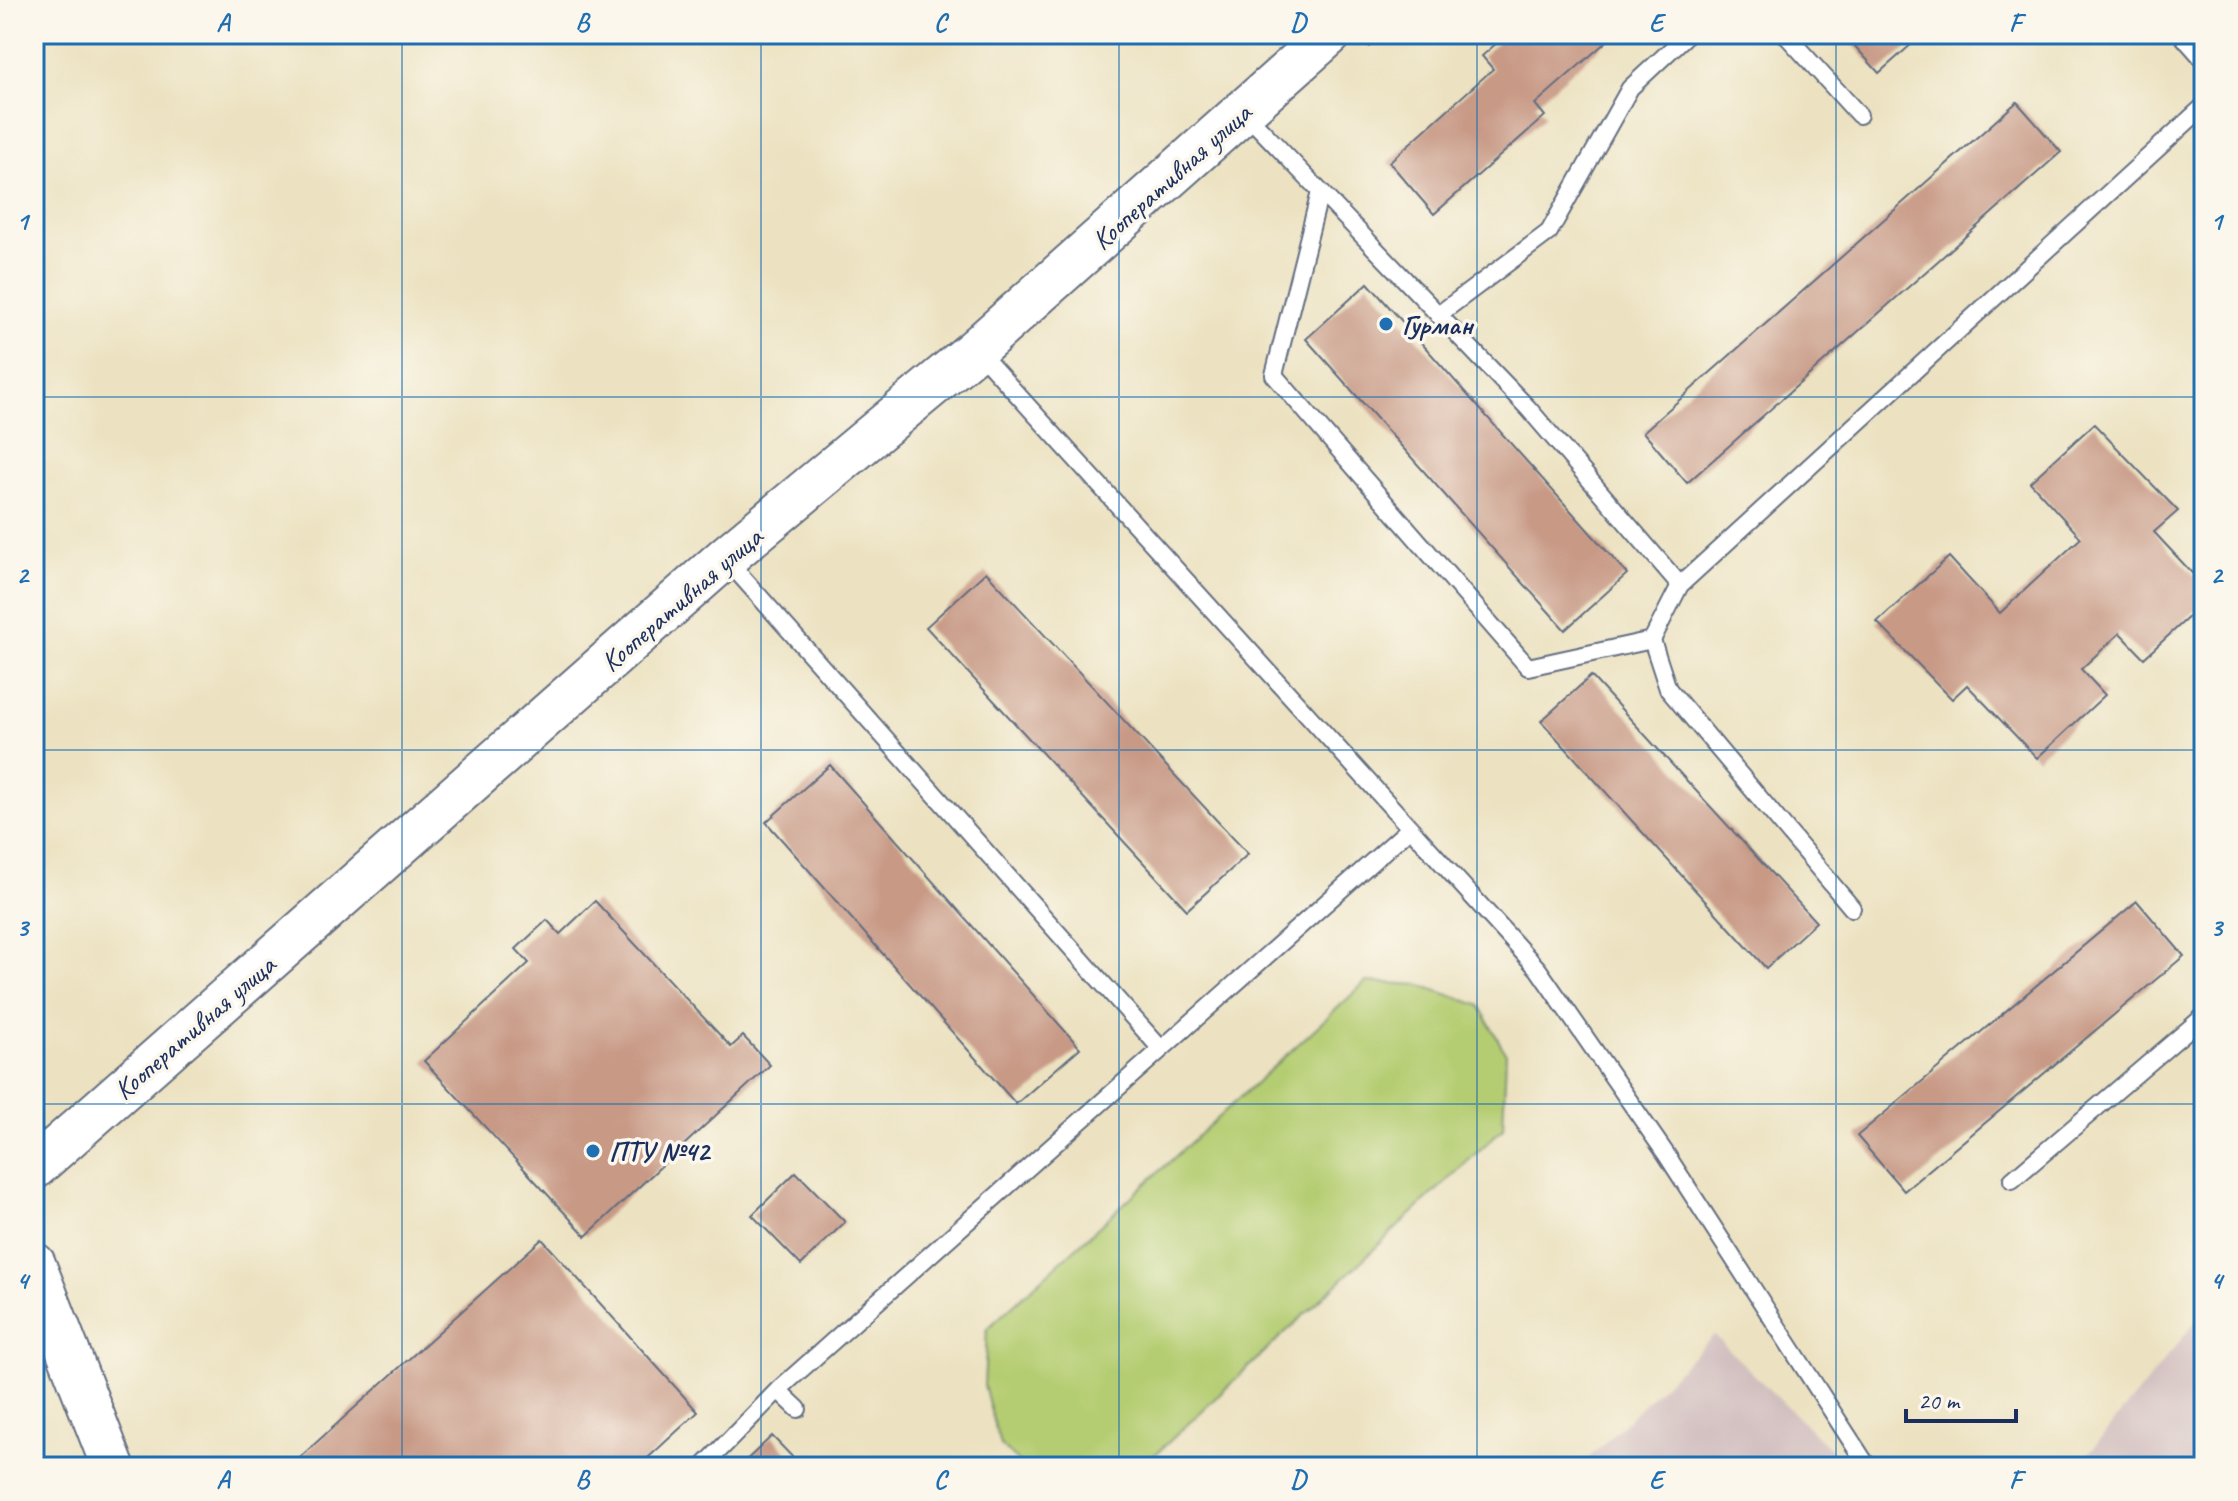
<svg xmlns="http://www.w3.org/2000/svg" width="2238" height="1501" viewBox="0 0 2238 1501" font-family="Caveat,sans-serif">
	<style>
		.industrial { fill: #d2bfc0 }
		.green { fill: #b5cd72; stroke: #687e68; stroke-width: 2 }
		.building { fill: #c89a86 }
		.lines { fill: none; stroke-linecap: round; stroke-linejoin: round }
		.service-casing { stroke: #646e81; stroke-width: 20 }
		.tertiary-casing { stroke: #646e81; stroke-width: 46 }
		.path { stroke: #646e81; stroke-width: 5; stroke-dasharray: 2 6; stroke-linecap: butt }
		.service { stroke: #fff; stroke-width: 16 }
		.tertiary { stroke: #fff; stroke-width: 42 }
		.grid { fill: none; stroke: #1f6fb2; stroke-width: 2; stroke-opacity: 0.55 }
		.poi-dot { fill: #1f6fb2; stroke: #fbf7ec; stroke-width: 3 }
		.labels { text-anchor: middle; stroke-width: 7; stroke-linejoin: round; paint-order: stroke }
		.street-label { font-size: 28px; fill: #1b2f5e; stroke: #fbf7ec }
		.poi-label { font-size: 28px; font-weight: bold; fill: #1b2f5e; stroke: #fbf7ec; text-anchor: start }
		.neatline { fill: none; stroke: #1f6fb2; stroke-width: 3 }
		.grid-label { font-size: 26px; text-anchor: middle; font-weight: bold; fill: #1f6fb2 }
	</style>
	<rect width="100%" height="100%" fill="#fbf7ec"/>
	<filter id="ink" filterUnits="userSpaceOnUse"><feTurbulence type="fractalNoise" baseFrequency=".0125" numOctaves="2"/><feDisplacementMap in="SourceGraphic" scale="16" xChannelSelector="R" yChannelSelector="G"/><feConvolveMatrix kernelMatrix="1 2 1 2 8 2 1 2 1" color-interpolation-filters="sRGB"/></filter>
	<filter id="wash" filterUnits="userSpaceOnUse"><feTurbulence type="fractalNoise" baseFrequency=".006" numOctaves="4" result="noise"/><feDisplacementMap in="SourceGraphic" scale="32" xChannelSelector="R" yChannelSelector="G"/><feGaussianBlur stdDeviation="1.8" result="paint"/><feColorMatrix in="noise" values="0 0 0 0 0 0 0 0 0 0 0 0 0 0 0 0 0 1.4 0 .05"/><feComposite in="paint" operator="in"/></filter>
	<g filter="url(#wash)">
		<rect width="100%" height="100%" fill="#ece2c1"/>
		<path class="industrial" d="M 2204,1311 L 2204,1467 L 2078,1467 Z
			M 1714,1335 L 1848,1467 L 1580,1467 Z"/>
		<path class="green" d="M 1366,982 L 1420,985 L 1479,1005 L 1506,1054 L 1503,1128 L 1142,1467 L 1024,1467 L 1000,1445 L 984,1386 L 987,1329 Z"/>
		<g id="blocks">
			<path class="building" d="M 1507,34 L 1615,34 L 1535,104 L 1545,116 L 1434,214 L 1389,162 L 1493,69 L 1482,56 Z
				M 1844,34 L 1923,34 L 1879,73 Z
				M 2017,102 L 2061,152 L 1687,483 L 1643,432 Z
				M 1368,283 L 1627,574 L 1565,630 L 1306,339 Z
				M 2094,424 L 2178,511 L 2154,532 L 2204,586 L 2204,603 L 2144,658 L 2120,633 L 2081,669 L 2105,695 L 2037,758 L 1967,685 L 1952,699 L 1877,622 L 1949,557 L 2000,613 L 2081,538 L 2030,482 Z
				M 986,572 L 1248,854 L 1187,910 L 926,627 Z
				M 1591,676 L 1816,922 L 1766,968 L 1541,721 Z
				M 830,765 L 1080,1048 L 1016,1104 L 766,822 Z
				M 595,901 L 731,1047 L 743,1036 L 770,1065 L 586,1236 L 424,1061 L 529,963 L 516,949 L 547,920 L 560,934 Z
				M 2137,901 L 2184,956 L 1904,1191 L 1857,1136 Z
				M 796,1172 L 845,1222 L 801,1265 L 752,1215 Z
				M 542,1239 L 698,1412 L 638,1467 L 307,1467 L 299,1458 Z
				M 772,1436 L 802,1467 L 739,1467 Z"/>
		</g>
	</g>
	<g filter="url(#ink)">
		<use href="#blocks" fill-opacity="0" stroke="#646e81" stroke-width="2"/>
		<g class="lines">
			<defs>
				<path id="service" d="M 1785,34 L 1859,115
					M 2181,34 L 2204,60
					M 1245,113 L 1528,408 L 1680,585 L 2204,106
					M 1320,192 L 1274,375 L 1528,667 L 1652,640
					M 1438,315 L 1549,232 L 1630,88 L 1688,34
					M 977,350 L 1538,969 L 1666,1154 L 1868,1467
					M 726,559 L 1161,1049
					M 1680,585 L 1652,640 L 1668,689 L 1852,908
					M 2012,1180 L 2204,1016
					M 778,1390 L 798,1409
					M 703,1467 L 778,1390 L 1409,829"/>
				<path id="tertiary" d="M 34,1168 L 725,558 L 976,349 L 1330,34
					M 34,1264 L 113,1467"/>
			</defs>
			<use href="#service" class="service-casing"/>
			<use href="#tertiary" class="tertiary-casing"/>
			<path class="path" d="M 1368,46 L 1382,34"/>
			<use href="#service" class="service"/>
			<use href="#tertiary" class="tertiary"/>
		</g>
	</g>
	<path class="grid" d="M 402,34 L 402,1467M 761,34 L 761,1467M 1119,34 L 1119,1467M 1477,34 L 1477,1467M 1836,34 L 1836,1467M 34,397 L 2204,397M 34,750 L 2204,750M 34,1104 L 2204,1104"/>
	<g class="poi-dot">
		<circle cx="1386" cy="324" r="8"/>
		<circle cx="593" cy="1151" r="8"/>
	</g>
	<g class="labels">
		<g class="street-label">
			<text transform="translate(1171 176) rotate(-42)" y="10">Кооперативная улица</text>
			<text transform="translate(681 599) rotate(-41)" y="10">Кооперативная улица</text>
			<text transform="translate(194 1027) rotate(-41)" y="10">Кооперативная улица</text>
		</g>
		<g class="poi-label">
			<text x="1402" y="334">Гурман</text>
			<text x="609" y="1161">ПТУ №42</text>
		</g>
	</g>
	<rect width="2238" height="1501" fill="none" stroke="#fbf7ec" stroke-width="88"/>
	<path d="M1906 1409v12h110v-12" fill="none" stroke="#1b2f5e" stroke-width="4"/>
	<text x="1918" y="1409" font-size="24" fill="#1b2f5e" stroke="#fbf7ec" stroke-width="6" paint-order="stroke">20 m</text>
	<rect x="44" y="44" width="2150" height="1413" class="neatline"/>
	<g class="grid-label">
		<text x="223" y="31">A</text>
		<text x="582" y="31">B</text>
		<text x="940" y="31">C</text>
		<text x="1298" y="31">D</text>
		<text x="1656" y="31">E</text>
		<text x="2015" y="31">F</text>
		<text x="22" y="230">1</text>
		<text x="2216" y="230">1</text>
		<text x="22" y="583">2</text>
		<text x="2216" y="583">2</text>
		<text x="22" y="936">3</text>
		<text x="2216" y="936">3</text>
		<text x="22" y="1289">4</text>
		<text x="2216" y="1289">4</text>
		<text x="223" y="1488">A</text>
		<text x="582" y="1488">B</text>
		<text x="940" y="1488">C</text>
		<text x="1298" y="1488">D</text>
		<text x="1656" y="1488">E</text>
		<text x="2015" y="1488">F</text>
	</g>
</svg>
